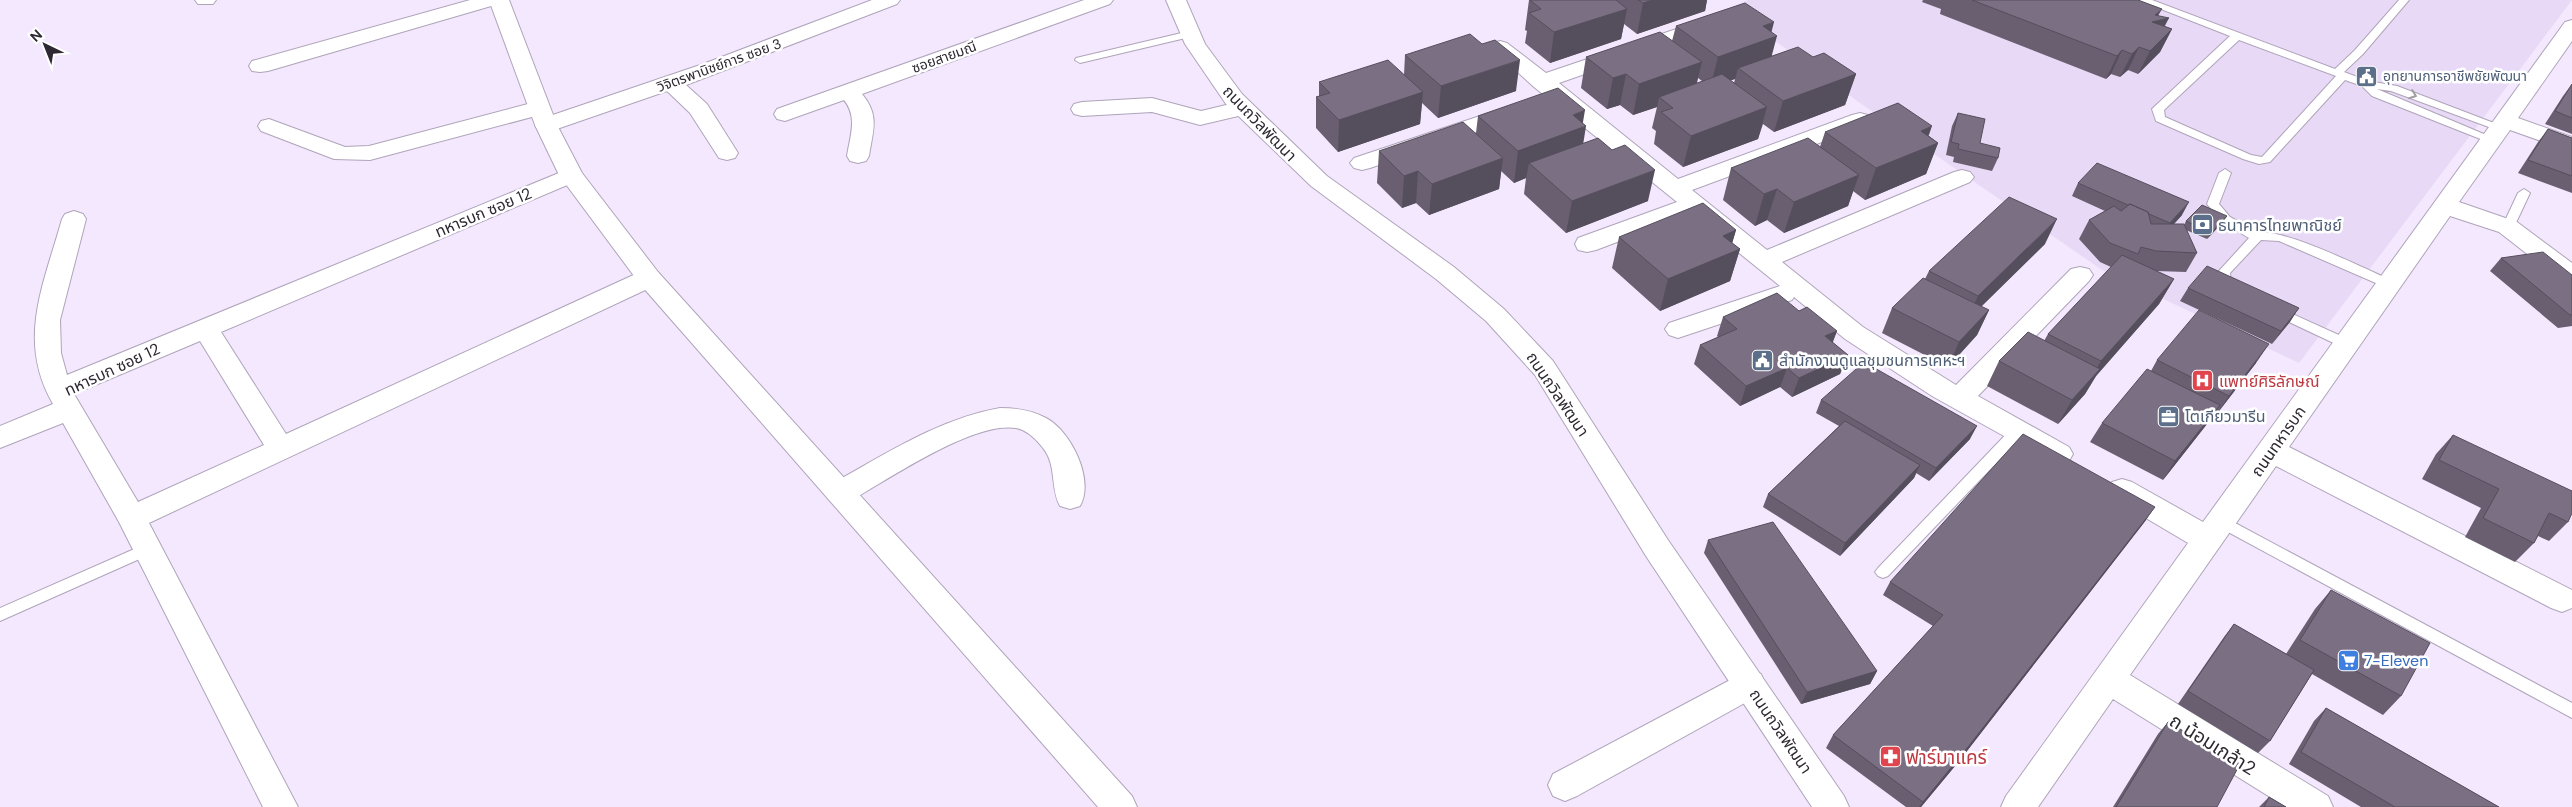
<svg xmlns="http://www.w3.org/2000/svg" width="2572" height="807" viewBox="0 0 2572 807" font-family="'DM Sans','Noto Sans Thai',sans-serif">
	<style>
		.built { fill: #e8d9f6 }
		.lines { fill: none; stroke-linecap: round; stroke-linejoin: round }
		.lane-casing { stroke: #afa4b9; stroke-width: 2 }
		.street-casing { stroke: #afa4b9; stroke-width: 2 }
		.secondary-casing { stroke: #afa4b9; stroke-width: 2 }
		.primary-casing { stroke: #afa4b9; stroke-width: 2 }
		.lane { fill: #fff; fill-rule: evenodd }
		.street { fill: #fff; fill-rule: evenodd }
		.secondary { fill: #fff; fill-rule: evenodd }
		.primary { fill: #fff; fill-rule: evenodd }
		.wall { fill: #695f71; fill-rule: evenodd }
		.shaded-wall { fill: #554e5c }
		.building { fill: #7a6f83; stroke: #554e5c }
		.oneway { stroke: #a09ea2 }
		.labels { text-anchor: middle; stroke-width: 5; stroke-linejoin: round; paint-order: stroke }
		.far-street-label { font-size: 14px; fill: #2d2831; stroke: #fff }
		.far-service-label { font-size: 14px; fill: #4e5e75; stroke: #fff; text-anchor: start }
		.street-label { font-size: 16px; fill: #2d2831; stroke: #fff }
		.service-label { font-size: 16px; fill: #4e5e75; stroke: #fff; text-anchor: start }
		.health-label { font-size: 16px; fill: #be3a42; stroke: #fff; text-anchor: start }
		.shop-label { font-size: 16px; fill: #366cbe; stroke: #fff; text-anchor: start }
		.near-street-label { font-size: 19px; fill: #2d2831; stroke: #fff }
		.near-health-label { font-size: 19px; fill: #be3a42; stroke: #fff; text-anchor: start }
	</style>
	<rect width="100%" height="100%" fill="#f3e8fe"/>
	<path class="built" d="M 1748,0 L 2572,0 L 2299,363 L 2102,270 L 1860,103 L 1730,8 Z"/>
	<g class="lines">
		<defs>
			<path id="lane" d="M 2138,0 L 2152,0 L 2335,69 L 2355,50 L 2399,0 L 2409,0 L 2363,54 L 2344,72 L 2368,81 L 2397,86 L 2507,128 L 2501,131 L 2497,130 L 2391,91 L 2377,89 L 2498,140 L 2492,143 L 2488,142 L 2372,96 L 2362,86 L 2345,80 L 2270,162 L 2259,164 L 2243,159 L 2156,121 L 2152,109 L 2230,36 ZM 2239,40 L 2336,76 L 2262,157 L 2251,155 L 2165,117 L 2164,110 Z
				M 1190,31 L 1195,34 L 1194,36 L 1080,63 L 1075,60 L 1076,58 Z
				M 2225,169 L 2231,173 L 2219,204 L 2230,217 L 2259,233 C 2284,228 2365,269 2393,281 L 2395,284 L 2393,287 L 2385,287 L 2279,241 L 2261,240 L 2230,273 L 2231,281 L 2237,288 L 2231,292 C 2220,289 2219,282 2218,272 L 2249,238 L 2222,222 L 2207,204 L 2219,173 Z
				M 2524,189 L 2530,193 L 2514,227 L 2512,230 L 2504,230 L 2502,227 L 2518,193 Z
				M 2275,306 L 2352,341 L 2354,344 L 2347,349 L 2342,347 L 2270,313 L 2269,310 L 2270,307 Z
				M 2018,426 L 2023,427 L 2025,431 L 2023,435 L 1888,576 L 1883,578 L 1878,576 L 1875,572 L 1878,568 L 2013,427 Z
				M 2222,516 L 2572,703 L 2572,718 L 2217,526 L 2215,522 L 2217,518 Z
				M 148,543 L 153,545 L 156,549 L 153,553 L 0,621 L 0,608 Z"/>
			<path id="street" d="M 195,0 L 216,0 L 213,4 L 198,4 Z
				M 470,0 L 501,0 L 498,4 L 268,71 L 260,72 L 252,71 L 249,66 L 252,61 Z
				M 872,0 L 900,0 L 897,4 L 686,85 L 707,104 L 738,153 L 735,158 L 727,160 L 719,158 L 690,113 L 667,91 L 554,130 L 546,132 L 538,130 L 535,125 L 538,120 L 703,64 Z
				M 1084,0 L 1113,0 L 1110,4 L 862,94 C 880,116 873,129 869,156 L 866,161 L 858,163 L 850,161 L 847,156 C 850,136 858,117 844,100 L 785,121 L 777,119 L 774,114 L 777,109 Z
				M 1709,18 L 1716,20 L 1719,24 L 1716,28 L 1559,83 L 1678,179 L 1852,115 L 1860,113 L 1868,115 L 1871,120 L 1868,125 L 1692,190 L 1767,250 L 1954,172 L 1962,170 L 1970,172 L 1974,177 L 1970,182 L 1782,262 L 1863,327 L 1956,385 L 2071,269 L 2080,267 L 2089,269 L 2093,275 L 2089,281 L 1978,396 L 2069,447 L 2073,454 L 2069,461 L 2059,465 L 2049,461 L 1932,396 L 1845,339 L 1794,297 L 1792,300 L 1678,338 L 1669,335 L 1665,329 L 1669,323 L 1780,286 L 1691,214 L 1596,250 L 1587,252 L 1578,250 L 1575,244 L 1578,238 L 1677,202 L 1534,87 L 1490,47 L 1493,43 L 1500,41 L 1507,43 L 1546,73 Z
				M 2572,20 L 2572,41 L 2518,118 L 2572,137 L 2572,152 L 2510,130 L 2459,202 L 2517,222 L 2572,263 L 2572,284 L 2563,282 L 2499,232 L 2450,216 L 2289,447 L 2572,590 L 2572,608 L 2562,612 L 2551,608 L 2276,466 L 2130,675 L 2328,796 L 2333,807 L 2286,807 L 2113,699 L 2038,807 L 2001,807 L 2006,796 L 2188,543 L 2112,498 L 2107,490 L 2112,482 L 2122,479 L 2132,482 L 2203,522 L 2565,22 Z
				M 1152,98 L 1201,111 L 1243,101 L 1251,103 L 1254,108 L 1251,113 L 1200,125 L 1152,112 L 1082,116 L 1074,114 L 1071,109 L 1074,104 L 1082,102 Z
				M 539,101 L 547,103 L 550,108 L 547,113 L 370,160 L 334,159 L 261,131 L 258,126 L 261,121 L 269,119 L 345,147 L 369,146 Z
				M 1513,105 L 1521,107 L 1524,112 L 1521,117 L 1370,168 L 1362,170 L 1354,168 L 1350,163 L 1354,158 Z
				M 571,168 L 579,170 L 583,175 L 579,180 L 221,332 L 286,434 L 640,272 L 649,270 L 658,272 L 662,278 L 658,284 L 149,523 L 298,807 L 263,807 L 119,522 L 63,423 L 0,448 L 0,426 L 53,404 C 16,340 44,284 62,219 L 65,214 L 74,211 L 83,214 L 86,219 L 60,320 L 61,353 L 67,375 ZM 200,341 L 264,445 L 138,502 L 74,394 Z
				M 1000,408 C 1016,408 1031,410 1046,418 C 1071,431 1095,480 1080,506 L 1070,509 L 1060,506 C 1050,488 1057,465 1043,448 C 1037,440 1027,430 1016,428 C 973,421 889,479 850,501 L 840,504 L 830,501 L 825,493 L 830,485 C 884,455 938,419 1000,408 Z
				M 1749,670 L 1761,674 L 1765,684 L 1761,694 L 1577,796 L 1565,801 L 1553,796 L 1548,785 L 1553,774 Z"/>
			<path id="secondary" d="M 1166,0 L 1186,0 L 1205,44 L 1242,94 L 1327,176 L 1454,267 L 1504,309 L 1553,361 L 1668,540 L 1844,796 L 1849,807 L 1812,807 L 1646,556 L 1535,375 L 1486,321 L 1436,279 L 1311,186 L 1226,104 L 1185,44 Z"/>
			<path id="primary" d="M 489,0 L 509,0 L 557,125 L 582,173 L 658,272 L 1132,796 L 1137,807 L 1098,807 L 640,284 L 559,175 L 535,125 Z"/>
		</defs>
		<use href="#lane" class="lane-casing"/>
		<use href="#street" class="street-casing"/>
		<use href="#secondary" class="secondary-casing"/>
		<use href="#primary" class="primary-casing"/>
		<use href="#lane" class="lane"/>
		<use href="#street" class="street"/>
		<use href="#secondary" class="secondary"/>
		<use href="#primary" class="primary"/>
	</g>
	<path class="wall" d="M 1529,0 L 1707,0 L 1705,11 L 1637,34 L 1624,24 L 1621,39 L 1550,63 L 1525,43 L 1527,31 L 1525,30 Z
		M 1923,0 L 2138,0 L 2158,16 L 2164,26 L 2172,29 L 2160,52 L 2138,74 L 2128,70 L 2120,77 L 2111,74 L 2106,79 L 1940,14 L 1941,9 L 1922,2 Z
		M 1676,26 L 1771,32 L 1772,56 L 1813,57 L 1856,74 L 1845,105 L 1774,132 L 1763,124 L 1758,139 L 1683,167 L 1654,144 L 1656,131 L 1652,128 L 1657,107 L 1633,115 L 1620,105 L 1607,109 L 1581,88 L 1586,57 L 1672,41 ZM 1698,78 L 1702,81 L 1697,83 ZM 1735,79 L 1734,83 L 1730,80 Z
		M 1405,55 L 1516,91 L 1438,118 L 1422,103 L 1420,124 L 1338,152 L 1316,128 L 1316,97 L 1319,96 L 1319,82 L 1404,75 Z
		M 2572,84 L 2572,134 L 2545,124 L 2563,96 Z
		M 1958,113 L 1980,143 L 1998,158 L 1992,171 L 1953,162 L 1954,157 L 1946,155 L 1952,126 Z
		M 1478,116 L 1583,124 L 1583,143 L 1648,201 L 1566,233 L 1524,194 L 1526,178 L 1514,183 L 1501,171 L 1499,189 L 1429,215 L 1416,203 L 1402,208 L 1377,183 L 1379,151 L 1476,133 Z
		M 2548,129 L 2572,138 L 2572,193 L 2518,173 L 2538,142 Z
		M 1825,132 L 1929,136 L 1938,143 L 1926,174 L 1865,200 L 1853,191 L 1848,206 L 1784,233 L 1767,220 L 1755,226 L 1723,200 L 1731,168 L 1820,147 Z
		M 2078,183 L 2182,215 L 2174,224 L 2184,225 L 2186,221 L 2227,216 L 2222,223 L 2207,239 L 2186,230 L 2197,253 L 2186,272 L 2156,271 L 2174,279 L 2159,304 L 2096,376 L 2085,394 L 2058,424 L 1987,386 L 1999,361 L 2044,341 L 2048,334 L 2111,267 L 2100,262 L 2079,239 L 2089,220 L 2105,211 L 2072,196 Z
		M 1736,230 L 1732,243 L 1740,249 L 1730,281 L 1660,311 L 1612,268 L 1619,237 Z
		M 2045,244 L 1981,307 L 1989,310 L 1977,335 L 1948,367 L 1882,333 L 1892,308 L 1925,279 L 1929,271 Z
		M 2501,258 L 2572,275 L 2572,326 L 2558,328 L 2490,271 Z
		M 2188,288 L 2299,308 L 2272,344 L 2180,301 Z
		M 1799,311 L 1837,331 L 1832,342 L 1848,355 L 1840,374 L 1792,397 L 1780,387 L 1740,406 L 1694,364 L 1700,345 L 1718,337 L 1717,336 L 1723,317 Z
		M 2157,360 L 2256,363 L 2216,415 L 2214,414 L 2207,424 L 2163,480 L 2090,442 L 2102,423 L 2151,371 Z
		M 1821,400 L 1970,439 L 1929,481 L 1916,473 L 1914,478 L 1840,556 L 1763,507 L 1768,494 L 1839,426 L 1816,413 Z
		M 2453,435 L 2568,522 L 2549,541 L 2538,536 L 2534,543 L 2515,562 L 2465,537 L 2481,508 L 2422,479 L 2436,454 Z
		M 2146,520 L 1960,760 L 1921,807 L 1906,807 L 1826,748 L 1833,735 L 1933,626 L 1883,595 L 1890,582 Z
		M 1708,540 L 1877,671 L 1870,684 L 1801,704 L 1704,553 Z
		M 2331,590 L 2401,696 L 2383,715 L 2312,674 L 2270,741 L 2258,753 L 2178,704 L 2224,637 L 2234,624 L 2286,654 L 2315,609 Z
		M 2326,708 L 2499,807 L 2361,807 L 2289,764 L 2314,721 Z
		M 2168,722 L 2217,807 L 2113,807 L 2158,734 Z
		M 2269,797 L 2286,807 L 2259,807 Z"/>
	<path class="shaded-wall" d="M 1653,0 L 1707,0 L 1705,11 L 1637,34 L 1643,3 Z
		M 1627,9 L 1621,39 L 1550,63 L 1554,32 Z
		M 2162,9 L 2155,21 L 2169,18 L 2157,41 L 2141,45 L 2155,15 Z
		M 1774,22 L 1770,38 L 1777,36 L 1769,66 L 1738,68 L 1735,79 L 1710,88 L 1718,57 L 1763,26 Z
		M 2172,29 L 2160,52 L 2138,74 L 2150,51 Z
		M 2139,47 L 2128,70 L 2120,77 L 2132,54 Z
		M 2122,50 L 2111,74 L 2106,79 L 2117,56 Z
		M 1520,60 L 1516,91 L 1438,118 L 1441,86 Z
		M 1702,62 L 1694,93 L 1659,97 L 1657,107 L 1633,115 L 1639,84 Z
		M 1626,74 L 1620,105 L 1607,109 L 1613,78 Z
		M 1856,74 L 1845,105 L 1774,132 L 1783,101 Z
		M 1423,92 L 1420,124 L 1338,152 L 1339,120 Z
		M 1767,107 L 1758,139 L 1683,167 L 1691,136 Z
		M 1585,110 L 1582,128 L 1586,126 L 1581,158 L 1529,163 L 1526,178 L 1514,183 L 1518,151 L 1573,115 Z
		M 1932,126 L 1924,149 L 1938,143 L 1926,174 L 1865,200 L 1876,168 L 1921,131 Z
		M 1503,158 L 1499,189 L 1429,215 L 1432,184 Z
		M 1655,170 L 1648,201 L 1566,233 L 1572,201 Z
		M 1418,171 L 1416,203 L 1402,208 L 1404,176 Z
		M 1859,175 L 1848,206 L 1784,233 L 1794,202 Z
		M 1777,189 L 1767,220 L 1755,226 L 1764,194 Z
		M 2189,202 L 2182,215 L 2163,236 L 2170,223 Z
		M 2227,216 L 2222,223 L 2207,239 L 2211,233 Z
		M 2057,219 L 2045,244 L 1967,320 L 1978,296 Z
		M 1736,230 L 1729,254 L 1740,249 L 1730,281 L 1660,311 L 1668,279 L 1723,236 Z
		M 2174,279 L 2159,304 L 2096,376 L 2085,394 L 2058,424 L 2072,400 L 2091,378 L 2101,361 Z
		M 2299,308 L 2290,322 L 2272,344 L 2281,331 Z
		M 1989,310 L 1977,335 L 1948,367 L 1959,342 Z
		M 1837,331 L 1830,350 L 1825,336 Z
		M 2269,344 L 2256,363 L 2216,415 L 2229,396 Z
		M 1848,355 L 1840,374 L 1792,397 L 1799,378 Z
		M 1787,368 L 1780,387 L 1740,406 L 1746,386 Z
		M 2220,405 L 2207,424 L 2163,480 L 2175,461 Z
		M 1977,426 L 1970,439 L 1929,481 L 1936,468 Z
		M 1920,465 L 1914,478 L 1840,556 L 1845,543 Z
		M 2155,507 L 2146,520 L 1960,760 L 1921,807 L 1919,807 Z
		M 1877,671 L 1870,684 L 1801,704 L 1807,692 Z"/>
	<path class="building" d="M 1530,0 L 1616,0 L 1627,9 L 1554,32 L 1529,13 L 1541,9 Z
		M 1638,0 L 1653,0 L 1643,3 Z
		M 1972,0 L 2138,0 L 2162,9 L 2155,15 L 2169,18 L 2152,22 L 2172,29 L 2150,51 L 2139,47 L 2132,54 L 2122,50 L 2117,56 Z
		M 1745,3 L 1774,22 L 1763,26 L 1777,36 L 1718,57 L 1676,26 Z
		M 1660,32 L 1702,62 L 1639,84 L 1626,74 L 1613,78 L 1586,57 Z
		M 1470,34 L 1482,44 L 1495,40 L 1520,60 L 1441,86 L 1405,55 Z
		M 1798,47 L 1813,57 L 1824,53 L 1856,74 L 1783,101 L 1738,68 Z
		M 1388,60 L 1423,92 L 1339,120 L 1316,97 L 1330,93 L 1319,82 Z
		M 1722,74 L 1767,107 L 1691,136 L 1661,112 L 1673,108 L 1659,97 Z
		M 2572,84 L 2572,118 L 2555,111 Z
		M 1558,88 L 1585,110 L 1573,115 L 1586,126 L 1518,151 L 1478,116 Z
		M 1898,103 L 1932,126 L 1921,131 L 1938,143 L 1876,168 L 1825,132 Z
		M 1958,113 L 1985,119 L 1980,143 L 2000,148 L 1998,158 L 1958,149 L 1959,144 L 1951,142 Z
		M 1463,122 L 1503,158 L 1432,184 L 1418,171 L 1404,176 L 1379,151 Z
		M 2548,129 L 2572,138 L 2572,176 L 2528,160 Z
		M 1598,138 L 1612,150 L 1625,145 L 1655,170 L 1572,201 L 1529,163 Z
		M 1808,138 L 1859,175 L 1794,202 L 1777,189 L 1764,194 L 1731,168 Z
		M 2097,163 L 2189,202 L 2170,223 L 2149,214 L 2148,212 L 2130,204 L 2128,205 L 2078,183 Z
		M 2009,197 L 2057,219 L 1978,296 L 1929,271 Z
		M 1703,203 L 1736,230 L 1723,236 L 1740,249 L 1668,279 L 1619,237 Z
		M 2130,204 L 2148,212 L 2151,224 L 2184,224 L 2197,253 L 2156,251 L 2141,247 L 2138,254 L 2110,243 L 2089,220 L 2114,206 L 2121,211 Z
		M 2202,205 L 2227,216 L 2211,233 L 2186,221 Z
		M 2543,252 L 2572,275 L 2572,315 L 2570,315 L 2501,258 Z
		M 2122,255 L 2174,279 L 2101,361 L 2048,334 Z
		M 2207,266 L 2299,308 L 2281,331 L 2188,288 Z
		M 1923,278 L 1989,310 L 1959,342 L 1892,308 Z
		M 1777,293 L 1799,311 L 1807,307 L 1837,331 L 1825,336 L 1848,355 L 1799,378 L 1787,368 L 1746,386 L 1700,345 L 1737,329 L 1723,317 Z
		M 2199,310 L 2269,344 L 2229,396 L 2157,360 Z
		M 2028,332 L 2100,369 L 2072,400 L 1999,361 Z
		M 1864,362 L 1977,426 L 1936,468 L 1821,400 Z
		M 2147,369 L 2220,405 L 2175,461 L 2102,423 Z
		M 1845,421 L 1920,465 L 1845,543 L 1768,494 Z
		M 2023,434 L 2155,507 L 1968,747 L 1923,802 L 1833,735 L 1943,615 L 1890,582 Z
		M 2453,435 L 2572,491 L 2572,513 L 2568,522 L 2549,513 L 2534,543 L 2483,518 L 2499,489 L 2439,460 Z
		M 1773,522 L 1877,671 L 1807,692 L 1708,540 Z
		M 2331,590 L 2430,643 L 2401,696 L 2300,640 Z
		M 2234,624 L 2314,670 L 2270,741 L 2188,691 Z
		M 2326,708 L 2499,807 L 2395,807 L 2301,752 Z
		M 2168,722 L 2240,764 L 2217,807 L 2116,807 Z
		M 2269,797 L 2286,807 L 2264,807 Z"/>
	<defs><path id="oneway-chevron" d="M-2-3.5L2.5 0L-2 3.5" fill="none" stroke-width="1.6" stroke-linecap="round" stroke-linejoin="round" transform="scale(1.25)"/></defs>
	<use class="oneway" href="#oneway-chevron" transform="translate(2413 95) rotate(20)"/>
	<defs>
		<symbol id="civic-square" viewBox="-11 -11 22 22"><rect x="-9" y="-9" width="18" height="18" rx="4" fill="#5c6f8a" stroke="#fff"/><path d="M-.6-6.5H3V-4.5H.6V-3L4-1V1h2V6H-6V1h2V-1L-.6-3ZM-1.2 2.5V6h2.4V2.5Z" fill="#fff"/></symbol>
		<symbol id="bank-square" viewBox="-11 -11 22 22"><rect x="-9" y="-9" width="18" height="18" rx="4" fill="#5c6f8a" stroke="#fff"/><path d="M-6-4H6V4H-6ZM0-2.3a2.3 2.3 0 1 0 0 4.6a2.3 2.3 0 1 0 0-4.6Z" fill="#fff"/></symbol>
		<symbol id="hospital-square" viewBox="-11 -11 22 22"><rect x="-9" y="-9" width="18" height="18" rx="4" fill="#e0444e" stroke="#fff"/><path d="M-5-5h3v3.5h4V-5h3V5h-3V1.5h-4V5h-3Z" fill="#fff"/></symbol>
		<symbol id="office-square" viewBox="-11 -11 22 22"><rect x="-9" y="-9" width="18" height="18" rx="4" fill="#5c6f8a" stroke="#fff"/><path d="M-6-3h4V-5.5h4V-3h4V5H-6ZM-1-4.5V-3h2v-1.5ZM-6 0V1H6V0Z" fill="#fff"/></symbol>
		<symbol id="supermarket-square" viewBox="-11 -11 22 22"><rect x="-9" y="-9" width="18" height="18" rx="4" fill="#3f7fe0" stroke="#fff"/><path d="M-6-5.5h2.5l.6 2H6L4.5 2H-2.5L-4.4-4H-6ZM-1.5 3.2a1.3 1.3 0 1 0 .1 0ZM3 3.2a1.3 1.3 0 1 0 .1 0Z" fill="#fff"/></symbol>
		<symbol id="pharmacy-square" viewBox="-11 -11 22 22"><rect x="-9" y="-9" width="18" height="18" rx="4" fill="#e0444e" stroke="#fff"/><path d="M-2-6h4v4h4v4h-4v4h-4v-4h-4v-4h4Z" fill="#fff"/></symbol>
	</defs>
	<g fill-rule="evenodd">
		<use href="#civic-square" x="2354" y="64" width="25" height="25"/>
		<use href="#bank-square" x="2190" y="212" width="25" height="25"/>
		<use href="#civic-square" x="1750" y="348" width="25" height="25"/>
		<use href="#hospital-square" x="2190" y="368" width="25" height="25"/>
		<use href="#office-square" x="2156" y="404" width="25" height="25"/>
		<use href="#supermarket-square" x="2336" y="648" width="25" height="25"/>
		<use href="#pharmacy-square" x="1878" y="744" width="25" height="25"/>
	</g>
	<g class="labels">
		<g class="far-street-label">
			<text transform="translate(944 57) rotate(-20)" y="5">ซอยสายมณี</text>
			<text transform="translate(719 65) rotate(-20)" y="5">วิจิตรพานิชย์การ ซอย 3</text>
		</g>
		<g class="far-service-label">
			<text x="2383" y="81">อุทยานการอาชีพชัยพัฒนา</text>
		</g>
		<g class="street-label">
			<text transform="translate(1260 123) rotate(46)" y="6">ถนนถวิลพัฒนา</text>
			<text transform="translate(483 212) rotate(-23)" y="6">ทหารบก ซอย 12</text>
			<text transform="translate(112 369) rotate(-25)" y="6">ทหารบก ซอย 12</text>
			<text transform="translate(1558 394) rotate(56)" y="6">ถนนถวิลพัฒนา</text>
			<text transform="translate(2278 441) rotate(-55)" y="6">ถนนทหารบก</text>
			<text transform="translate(1781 731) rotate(56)" y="6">ถนนถวิลพัฒนา</text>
		</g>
		<g class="service-label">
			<text x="2218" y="231">ธนาคารไทยพาณิชย์</text>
			<text x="1779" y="366">สำนักงานดูแลชุมชนการเคหะฯ</text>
			<text x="2185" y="422">โตเกียวมารีน</text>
		</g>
		<g class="health-label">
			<text x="2219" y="387">แพทย์ศิริลักษณ์</text>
		</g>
		<g class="shop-label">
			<text x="2364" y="666">7-Eleven</text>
		</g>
		<g class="near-street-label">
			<text transform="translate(2213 744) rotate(32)" y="7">ถ น้อมเกล้า2</text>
		</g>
		<g class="near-health-label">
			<text x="1906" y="764">ฟาร์มาแคร์</text>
		</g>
	</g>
	<g transform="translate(45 45) rotate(317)" stroke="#ffffff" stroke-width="4" paint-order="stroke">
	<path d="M0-4L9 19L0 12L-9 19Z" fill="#2d2831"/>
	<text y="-8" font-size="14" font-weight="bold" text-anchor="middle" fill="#2d2831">N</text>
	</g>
</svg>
